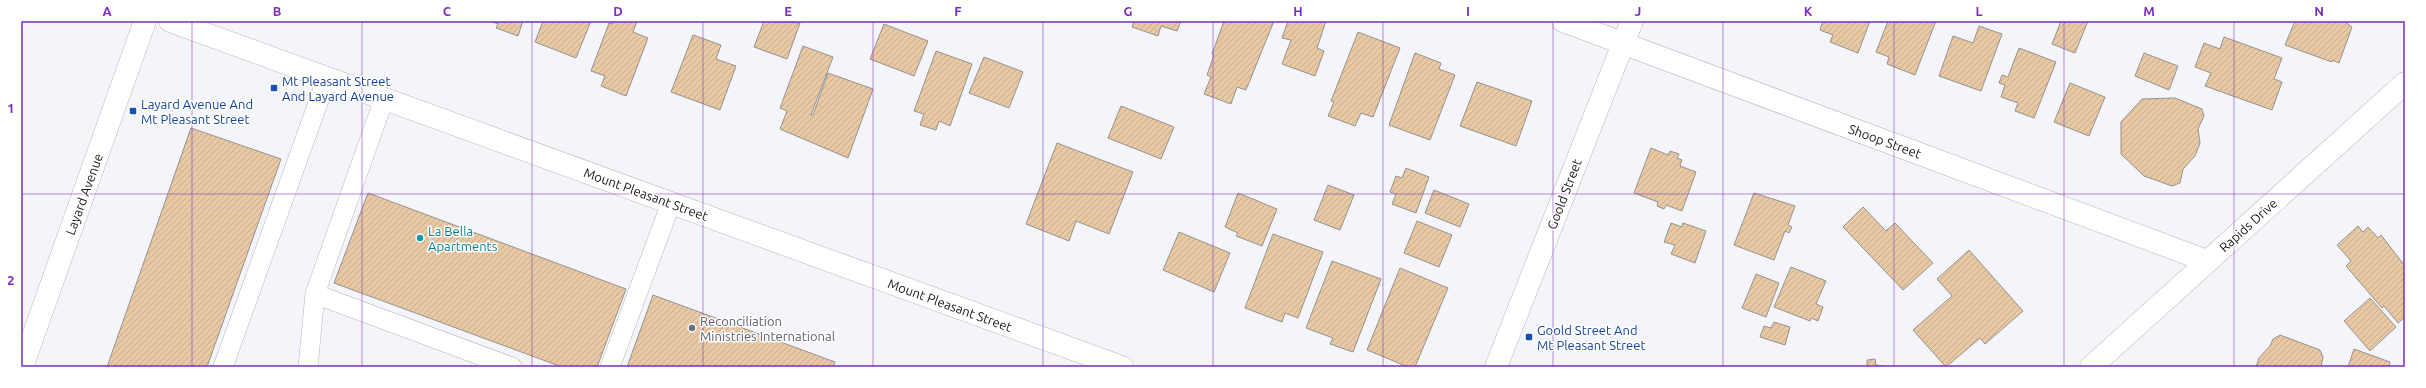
<svg xmlns="http://www.w3.org/2000/svg" width="2426" height="388" viewBox="0 0 2426 388" font-family="Ubuntu,sans-serif">
	<style>
		.building { fill: url(#building-hatch); stroke: #95928e }
		.lines { fill: none; stroke-linecap: round; stroke-linejoin: round }
		.lane-casing { stroke: #b5b7bc; stroke-width: 20 }
		.street-casing { stroke: #b5b7bc; stroke-width: 23 }
		.secondary-casing { stroke: #b5b7bc; stroke-width: 23 }
		.lane { stroke: #fff; stroke-width: 19 }
		.street { stroke: #fff; stroke-width: 22 }
		.secondary { stroke: #fff; stroke-width: 22 }
		.grid { fill: none; stroke: #7b2cbf; stroke-width: 1; stroke-opacity: 0.55 }
		.transit-dot { fill: #1a4fb4; stroke: #fff; stroke-width: 1.5 }
		.culture-dot { fill: #0f9aa8; stroke: #fff; stroke-width: 1.5 }
		.worship-dot { fill: #6b7280; stroke: #fff; stroke-width: 1.5 }
		.labels { text-anchor: middle; stroke-width: 3; stroke-linejoin: round; paint-order: stroke }
		.transit-label { font-size: 13px; fill: #164399; stroke: #fff; text-anchor: start }
		.street-label { font-size: 13px; fill: #18181a; stroke: #fff }
		.culture-label { font-size: 13px; fill: #0d838f; stroke: #fff; text-anchor: start }
		.worship-label { font-size: 13px; fill: #5b616d; stroke: #fff; text-anchor: start }
		.neatline { fill: none; stroke: #7b2cbf; stroke-width: 1.5 }
		.grid-label { font-size: 13px; text-anchor: middle; font-weight: bold; fill: #7b2cbf }
	</style>
	<defs>
		<pattern id="building-hatch" width="6" height="6" patternUnits="userSpaceOnUse"><rect width="6" height="6" fill="#e8c9a3"/><path d="M-1 1l2-2M0 6l6-6M5 7l2-2" fill="none" stroke="#c6ac8c"/></pattern>
	</defs>
	<rect width="100%" height="100%" fill="#f4f5fb"/>
	<path class="building" d="M 490,21 L 523,21 L 518,36 L 496,28 L 498,24 Z
		M 543,21 L 591,21 L 576,58 L 535,42 Z
		M 613,21 L 637,21 L 633,32 L 648,38 L 626,96 L 601,86 L 605,76 L 591,71 L 609,23 L 612,24 Z
		M 764,21 L 800,23 L 787,59 L 754,47 Z
		M 1134,21 L 1181,21 L 1177,31 L 1161,26 L 1158,36 L 1132,27 Z
		M 1224,21 L 1274,21 L 1246,90 L 1237,87 L 1231,104 L 1204,94 L 1211,77 L 1207,75 L 1214,55 L 1212,54 Z
		M 1288,21 L 1326,21 L 1317,48 L 1324,51 L 1315,76 L 1282,64 L 1291,40 L 1282,38 Z
		M 1823,21 L 1870,21 L 1858,53 L 1830,42 L 1833,35 L 1820,30 Z
		M 1888,21 L 1936,21 L 1915,75 L 1887,64 L 1889,57 L 1876,52 Z
		M 2061,21 L 2088,21 L 2075,53 L 2052,44 Z
		M 2295,21 L 2344,21 L 2352,27 L 2339,63 L 2332,60 L 2332,62 L 2285,45 Z
		M 884,24 L 928,41 L 914,76 L 870,59 Z
		M 1979,26 L 2002,34 L 1981,91 L 1939,76 L 1953,36 L 1973,43 Z
		M 1358,32 L 1400,48 L 1373,117 L 1361,113 L 1355,126 L 1328,116 L 1334,102 L 1331,101 Z
		M 693,35 L 721,45 L 716,59 L 736,66 L 720,110 L 671,92 Z
		M 2224,37 L 2282,58 L 2274,79 L 2282,82 L 2272,110 L 2205,86 L 2211,73 L 2195,67 L 2204,43 L 2220,49 Z
		M 803,46 L 833,57 L 811,115 L 813,115 L 828,73 L 873,89 L 848,158 L 780,129 L 787,111 L 780,108 Z
		M 2019,48 L 2056,62 L 2034,118 L 2015,111 L 2018,103 L 2001,97 L 2005,85 L 1999,83 L 2002,75 L 2008,77 Z
		M 936,51 L 972,64 L 950,126 L 939,121 L 936,130 L 920,125 L 924,114 L 914,111 Z
		M 1415,53 L 1441,63 L 1439,69 L 1455,75 L 1430,140 L 1389,125 Z
		M 2144,53 L 2178,66 L 2169,90 L 2135,76 Z
		M 984,57 L 1023,72 L 1009,108 L 969,93 Z
		M 1477,82 L 1532,101 L 1516,146 L 1460,126 Z
		M 2070,83 L 2105,97 L 2089,136 L 2054,122 Z
		M 2175,98 L 2202,109 L 2204,116 L 2198,129 L 2200,143 L 2195,156 L 2183,169 L 2180,183 L 2172,186 L 2144,176 L 2121,154 L 2121,122 L 2142,99 Z
		M 1121,106 L 1174,127 L 1161,159 L 1108,138 Z
		M 191,128 L 281,159 L 207,367 L 107,367 Z
		M 1057,143 L 1133,172 L 1109,234 L 1076,221 L 1069,241 L 1026,224 Z
		M 1651,148 L 1668,155 L 1670,151 L 1679,154 L 1677,158 L 1682,160 L 1680,166 L 1696,172 L 1682,211 L 1666,205 L 1664,209 L 1657,206 L 1658,202 L 1634,193 Z
		M 1406,168 L 1429,177 L 1416,213 L 1392,204 L 1396,194 L 1390,192 L 1396,176 L 1402,178 Z
		M 1328,185 L 1354,195 L 1340,230 L 1314,220 Z
		M 1434,190 L 1469,204 L 1460,227 L 1425,213 Z
		M 368,193 L 626,289 L 597,367 L 562,367 L 334,283 Z
		M 1238,193 L 1277,209 L 1262,246 L 1236,236 L 1238,233 L 1225,227 Z
		M 1754,193 L 1795,206 L 1788,225 L 1792,227 L 1789,233 L 1785,231 L 1774,260 L 1734,245 Z
		M 1863,207 L 1886,231 L 1895,223 L 1933,263 L 1903,290 L 1843,227 Z
		M 1417,221 L 1452,235 L 1439,267 L 1404,253 Z
		M 1671,223 L 1682,227 L 1683,223 L 1706,231 L 1695,263 L 1671,254 L 1675,245 L 1664,242 Z
		M 2358,226 L 2363,232 L 2368,227 L 2378,238 L 2381,235 L 2405,266 L 2405,317 L 2398,323 L 2384,306 L 2382,308 L 2346,266 L 2351,261 L 2337,245 Z
		M 1179,232 L 1230,253 L 1214,292 L 1163,270 Z
		M 1273,234 L 1323,252 L 1298,318 L 1285,313 L 1282,322 L 1245,308 Z
		M 1969,250 L 2023,311 L 1985,344 L 1980,338 L 1946,367 L 1913,330 L 1952,296 L 1937,279 Z
		M 1332,261 L 1381,279 L 1353,352 L 1330,344 L 1333,338 L 1306,328 Z
		M 1791,267 L 1826,281 L 1816,304 L 1823,307 L 1818,321 L 1811,318 L 1810,321 L 1774,307 Z
		M 1400,268 L 1448,288 L 1415,367 L 1408,367 L 1367,350 Z
		M 1756,274 L 1779,283 L 1766,317 L 1742,308 Z
		M 653,295 L 835,362 L 833,367 L 627,367 Z
		M 2370,298 L 2396,327 L 2370,351 L 2344,321 Z
		M 1774,322 L 1790,327 L 1785,345 L 1760,337 L 1764,326 L 1771,328 Z
		M 2280,335 L 2320,350 L 2323,357 L 2321,367 L 2256,367 L 2259,358 L 2270,346 L 2273,339 Z
		M 2354,349 L 2390,362 L 2389,367 L 2348,367 Z
		M 1875,359 L 1876,365 L 1888,367 L 1867,367 L 1867,360 Z"/>
	<g class="lines">
		<defs>
			<path id="lane" d="M 384,99 L 315,294 L 512,367
				M 223,367 L 327,78
				M 308,367 L 315,294
				M 610,367 L 671,203"/>
			<path id="street" d="M 1563,21 L 2207,261
				M 22,367 L 145,21
				M 1496,367 L 1632,21"/>
			<path id="secondary" d="M 170,21 L 1122,367
				M 2091,367 L 2405,83"/>
		</defs>
		<use href="#lane" class="lane-casing"/>
		<use href="#street" class="street-casing"/>
		<use href="#secondary" class="secondary-casing"/>
		<use href="#lane" class="lane"/>
		<use href="#street" class="street"/>
		<use href="#secondary" class="secondary"/>
	</g>
	<path class="grid" d="M 192,21 L 192,367M 362,21 L 362,367M 532,21 L 532,367M 703,21 L 703,367M 873,21 L 873,367M 1043,21 L 1043,367M 1213,21 L 1213,367M 1383,21 L 1383,367M 1553,21 L 1553,367M 1723,21 L 1723,367M 1894,21 L 1894,367M 2064,21 L 2064,367M 2234,21 L 2234,367M 21,194 L 2405,194"/>
	<g class="transit-dot">
		<rect x="270" y="84" width="8" height="8" rx="2"/>
		<rect x="129" y="107" width="8" height="8" rx="2"/>
		<rect x="1525" y="333" width="8" height="8" rx="2"/>
	</g>
	<circle class="culture-dot" cx="420" cy="238" r="4"/>
	<circle class="worship-dot" cx="692" cy="328" r="4"/>
	<g class="labels">
		<g class="transit-label">
			<text x="282" y="86">Mt Pleasant Street<tspan x="282" dy="15">And Layard Avenue</tspan></text>
			<text x="141" y="109">Layard Avenue And<tspan x="141" dy="15">Mt Pleasant Street</tspan></text>
			<text x="1537" y="335">Goold Street And<tspan x="1537" dy="15">Mt Pleasant Street</tspan></text>
		</g>
		<g class="street-label">
			<text transform="translate(1885 141) rotate(20)" y="5">Shoop Street</text>
			<text transform="translate(84 194) rotate(-70)" y="5">Layard Avenue</text>
			<text transform="translate(646 194) rotate(20)" y="5">Mount Pleasant Street</text>
			<text transform="translate(1564 194) rotate(-69)" y="5">Goold Street</text>
			<text transform="translate(2248 225) rotate(-42)" y="5">Rapids Drive</text>
			<text transform="translate(950 305) rotate(20)" y="5">Mount Pleasant Street</text>
		</g>
		<g class="culture-label">
			<text x="428" y="236">La Bella<tspan x="428" dy="15">Apartments</tspan></text>
		</g>
		<g class="worship-label">
			<text x="700" y="326">Reconciliation<tspan x="700" dy="15">Ministries International</tspan></text>
		</g>
	</g>
	<rect width="2426" height="388" fill="none" stroke="#ffffff" stroke-width="44"/>
	<rect x="22" y="22" width="2382" height="344" class="neatline"/>
	<g class="grid-label">
		<text x="107" y="16">A</text>
		<text x="277" y="16">B</text>
		<text x="447" y="16">C</text>
		<text x="618" y="16">D</text>
		<text x="788" y="16">E</text>
		<text x="958" y="16">F</text>
		<text x="1128" y="16">G</text>
		<text x="1298" y="16">H</text>
		<text x="1468" y="16">I</text>
		<text x="1638" y="16">J</text>
		<text x="1808" y="16">K</text>
		<text x="1979" y="16">L</text>
		<text x="2149" y="16">M</text>
		<text x="2319" y="16">N</text>
		<text x="11" y="113">1</text>
		<text x="11" y="285">2</text>
	</g>
</svg>
